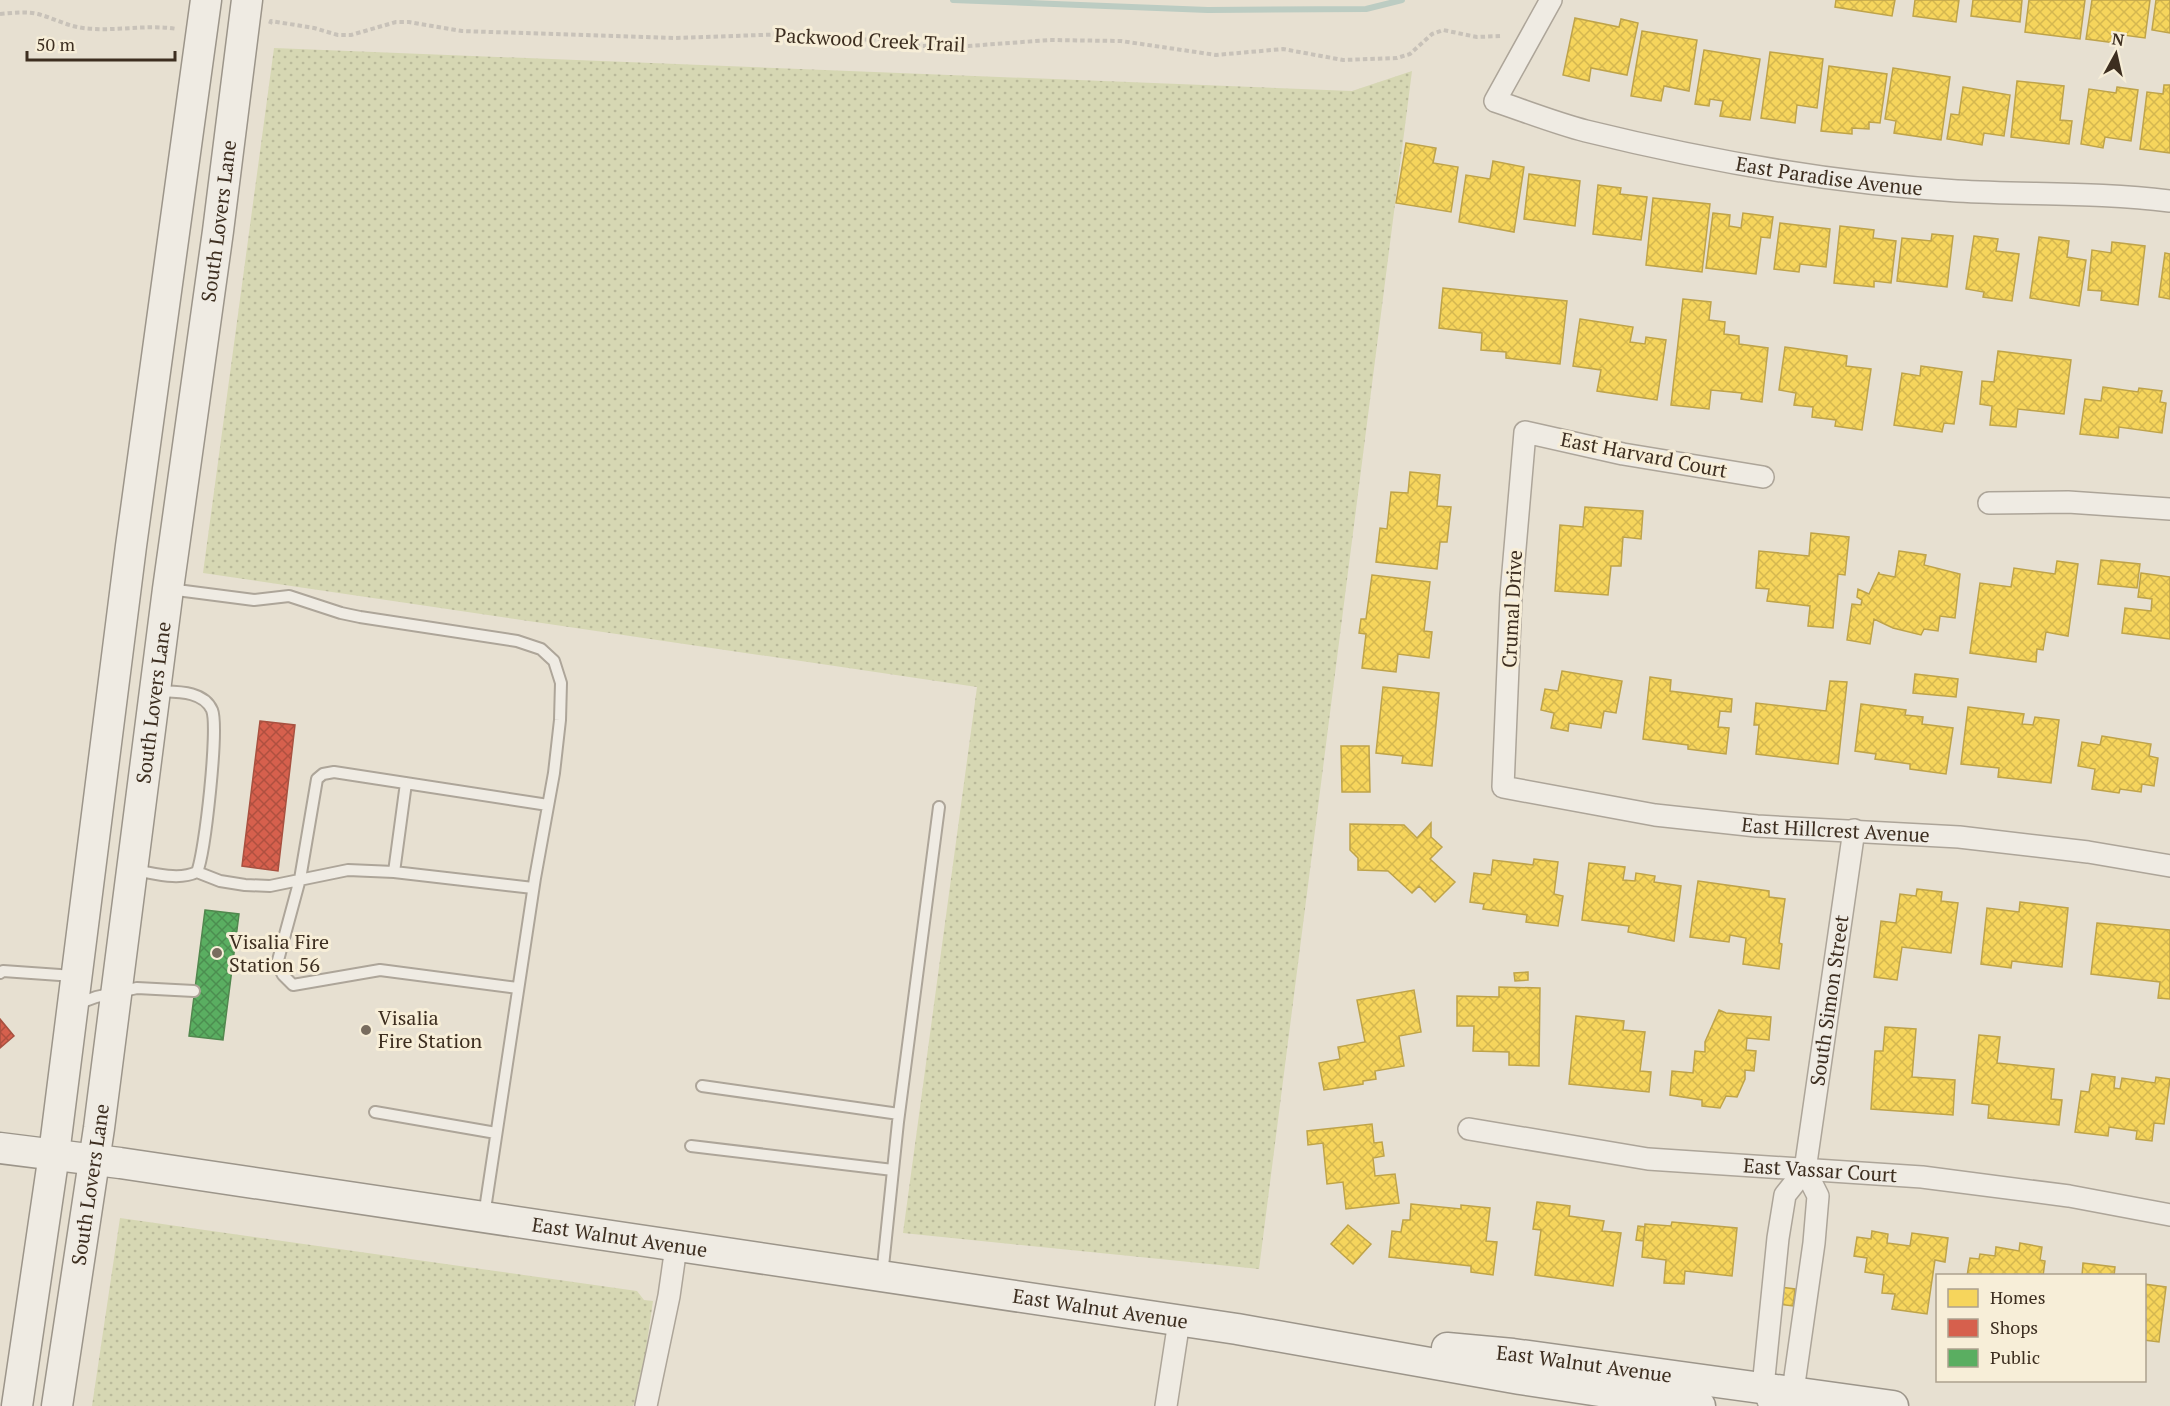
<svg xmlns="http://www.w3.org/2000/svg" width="2170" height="1406" viewBox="0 0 2170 1406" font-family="'PT Serif',serif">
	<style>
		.grass { fill: url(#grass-dots) }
		.homes { fill: url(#homes-cross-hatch); stroke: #bea34a; stroke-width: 1.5 }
		.shops { fill: url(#shops-cross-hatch); stroke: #a85140; stroke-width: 1.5 }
		.public { fill: url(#public-cross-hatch); stroke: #51884e; stroke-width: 1.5 }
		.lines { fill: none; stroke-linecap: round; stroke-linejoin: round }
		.stream { stroke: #bcccc2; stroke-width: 6 }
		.service-casing { stroke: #ada599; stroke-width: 14 }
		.minor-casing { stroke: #ada599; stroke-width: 24 }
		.secondary-casing { stroke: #9c958a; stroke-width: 33 }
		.path { stroke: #c8c2b9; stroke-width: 4; stroke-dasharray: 4.5 3; stroke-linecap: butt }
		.service { stroke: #efebe3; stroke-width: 10 }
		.minor { stroke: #efebe3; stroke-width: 21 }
		.secondary { stroke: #efebe3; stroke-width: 30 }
		.poi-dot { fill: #786c5e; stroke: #f7eed8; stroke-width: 2 }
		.labels { text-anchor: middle; stroke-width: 6; stroke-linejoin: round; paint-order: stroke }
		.street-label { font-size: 20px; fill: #3d2e20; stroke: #f7eed8 }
		.poi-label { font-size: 20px; fill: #3d2e20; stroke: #f7eed8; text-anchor: start }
	</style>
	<defs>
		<pattern id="grass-dots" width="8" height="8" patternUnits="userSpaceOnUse" patternTransform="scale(1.5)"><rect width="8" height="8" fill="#d6d7b3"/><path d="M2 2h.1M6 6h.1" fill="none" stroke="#b9b99a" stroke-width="1.8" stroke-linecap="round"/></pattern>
		<pattern id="homes-cross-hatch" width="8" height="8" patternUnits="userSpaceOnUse" patternTransform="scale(1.5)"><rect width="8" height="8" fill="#f6d55c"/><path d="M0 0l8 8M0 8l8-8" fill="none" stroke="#d4b750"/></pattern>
		<pattern id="shops-cross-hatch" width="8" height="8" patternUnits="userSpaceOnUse" patternTransform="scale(1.5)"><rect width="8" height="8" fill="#d6604d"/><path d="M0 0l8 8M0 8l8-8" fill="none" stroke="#af5040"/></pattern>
		<pattern id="public-cross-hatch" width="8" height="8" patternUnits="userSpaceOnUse" patternTransform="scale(1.5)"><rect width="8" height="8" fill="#5aae61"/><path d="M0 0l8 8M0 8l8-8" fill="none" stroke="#4c8e50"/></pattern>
	</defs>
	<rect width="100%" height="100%" fill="#e7e0d1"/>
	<path class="grass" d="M 274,48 L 1352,91 L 1412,71 L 1259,1269 L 903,1233 L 977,687 L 203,573 Z
		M 120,1218 L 637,1291 L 644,1300 L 653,1301 L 639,1398 L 633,1406 L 92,1406 Z"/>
	<path class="homes" d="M 1836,0 L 1895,0 L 1892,16 L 1835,7 Z
		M 1915,0 L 1959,0 L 1956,22 L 1913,16 Z
		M 1973,0 L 2022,0 L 2020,22 L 1971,16 Z
		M 2029,0 L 2085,0 L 2080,39 L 2025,32 Z
		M 2092,0 L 2150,0 L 2145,38 L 2116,34 L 2115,43 L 2086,39 Z
		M 2156,0 L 2170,0 L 2170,33 L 2152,30 Z
		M 1575,18 L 1619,27 L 1621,19 L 1638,23 L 1627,75 L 1591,68 L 1589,81 L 1563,75 Z
		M 1642,31 L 1697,40 L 1689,91 L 1664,86 L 1661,101 L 1631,96 Z
		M 1704,50 L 1760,59 L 1750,120 L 1720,116 L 1723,101 L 1710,99 L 1709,106 L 1695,104 Z
		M 1770,52 L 1823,59 L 1817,108 L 1797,105 L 1795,123 L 1761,118 Z
		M 1829,66 L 1887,74 L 1880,123 L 1869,122 L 1869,129 L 1852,128 L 1852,134 L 1821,131 Z
		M 1893,68 L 1950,77 L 1941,140 L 1894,133 L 1896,121 L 1885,119 Z
		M 2017,81 L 2064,86 L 2060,120 L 2072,121 L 2069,144 L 2011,137 Z
		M 2164,85 L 2170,85 L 2170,153 L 2140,149 L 2147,92 L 2163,94 Z
		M 1963,87 L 2010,95 L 2004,136 L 1984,133 L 1982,145 L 1947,139 L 1951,114 L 1959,115 Z
		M 2117,87 L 2138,90 L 2131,141 L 2105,137 L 2103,148 L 2081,144 L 2089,89 L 2116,93 Z
		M 1406,143 L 1436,148 L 1433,163 L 1458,167 L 1451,212 L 1396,203 Z
		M 1493,161 L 1524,167 L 1514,232 L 1459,222 L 1466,175 L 1490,179 Z
		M 1529,174 L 1580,181 L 1575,226 L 1524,219 Z
		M 1598,185 L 1621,188 L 1620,194 L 1647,197 L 1641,240 L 1593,234 Z
		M 1653,198 L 1710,204 L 1702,272 L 1646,265 Z
		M 1713,213 L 1730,215 L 1729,226 L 1741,228 L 1743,213 L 1773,217 L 1770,238 L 1761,237 L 1756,274 L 1706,268 Z
		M 1780,223 L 1830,229 L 1826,267 L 1800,264 L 1799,272 L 1774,269 Z
		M 1840,226 L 1874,230 L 1873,238 L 1896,241 L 1891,283 L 1874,281 L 1874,287 L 1834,283 Z
		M 1932,234 L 1953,236 L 1947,287 L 1897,281 L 1902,238 L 1931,241 Z
		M 1974,236 L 1998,239 L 1996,251 L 2019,254 L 2012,301 L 1983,297 L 1984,292 L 1966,289 Z
		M 2039,237 L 2069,241 L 2067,257 L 2086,260 L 2079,306 L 2030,298 Z
		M 2112,242 L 2145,246 L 2138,305 L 2101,300 L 2102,291 L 2088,290 L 2092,250 L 2111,253 Z
		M 2165,253 L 2170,254 L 2170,299 L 2159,297 Z
		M 1443,288 L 1567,301 L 1560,364 L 1506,358 L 1506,352 L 1481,350 L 1482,333 L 1439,328 Z
		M 1683,299 L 1711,302 L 1709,320 L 1725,322 L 1724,334 L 1739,336 L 1739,344 L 1768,348 L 1762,402 L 1741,399 L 1742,393 L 1711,390 L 1709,409 L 1671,405 Z
		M 1580,319 L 1633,327 L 1630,342 L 1645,344 L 1646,337 L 1666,340 L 1657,400 L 1597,391 L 1601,370 L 1573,366 Z
		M 1785,347 L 1847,356 L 1846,366 L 1871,369 L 1862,430 L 1835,426 L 1836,420 L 1812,417 L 1813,407 L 1794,405 L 1796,393 L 1779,390 Z
		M 1998,351 L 2071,360 L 2064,414 L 2018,409 L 2016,427 L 1990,425 L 1992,406 L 1980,404 L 1982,381 L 1994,382 Z
		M 1921,366 L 1962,372 L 1954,424 L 1944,423 L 1942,432 L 1894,425 L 1902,373 L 1920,376 Z
		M 2103,387 L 2138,392 L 2139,388 L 2162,391 L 2160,402 L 2166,403 L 2162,433 L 2119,427 L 2118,438 L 2080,434 L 2085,399 L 2101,401 Z
		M 1410,472 L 1440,475 L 1437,506 L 1451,507 L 1447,542 L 1440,542 L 1437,569 L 1376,562 L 1380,528 L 1387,529 L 1391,492 L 1408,493 Z
		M 1585,507 L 1643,511 L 1641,539 L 1623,537 L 1621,566 L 1611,566 L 1608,595 L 1555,591 L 1560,525 L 1583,527 Z
		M 1811,533 L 1849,537 L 1845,575 L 1838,574 L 1833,628 L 1808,626 L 1810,606 L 1767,601 L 1769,589 L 1756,588 L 1759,551 L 1809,556 Z
		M 1899,551 L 1926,555 L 1924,565 L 1960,574 L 1955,618 L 1940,616 L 1938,631 L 1924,629 L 1921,635 L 1893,628 L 1874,619 L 1870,644 L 1847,640 L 1852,604 L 1861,605 L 1862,600 L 1857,597 L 1858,589 L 1869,594 L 1879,572 L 1879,574 L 1895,577 Z
		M 2101,560 L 2140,564 L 2137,588 L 2098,584 Z
		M 2057,561 L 2078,564 L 2068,636 L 2046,632 L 2043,650 L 2037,649 L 2036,662 L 1970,653 L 1980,583 L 2011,587 L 2014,568 L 2055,574 Z
		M 2141,573 L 2170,577 L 2170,639 L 2122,633 L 2125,608 L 2151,611 L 2152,599 L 2138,597 Z
		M 1372,575 L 1430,582 L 1424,631 L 1432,632 L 1429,658 L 1398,654 L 1396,672 L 1362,668 L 1366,634 L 1359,633 L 1361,619 L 1366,619 Z
		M 1562,671 L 1622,681 L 1616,713 L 1604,711 L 1601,728 L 1569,723 L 1568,731 L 1551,728 L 1554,713 L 1541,710 L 1545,689 L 1558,691 Z
		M 1915,674 L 1958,679 L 1956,697 L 1913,693 Z
		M 1650,677 L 1671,680 L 1670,691 L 1732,699 L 1731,712 L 1720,711 L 1718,727 L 1729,728 L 1726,754 L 1688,749 L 1688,745 L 1643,739 Z
		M 1830,681 L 1847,682 L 1838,764 L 1756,754 L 1759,725 L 1754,725 L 1756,703 L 1826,711 Z
		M 1383,687 L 1439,693 L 1432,766 L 1402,763 L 1403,756 L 1376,753 Z
		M 1861,704 L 1906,710 L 1905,715 L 1923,717 L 1922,724 L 1953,728 L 1946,774 L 1910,769 L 1910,764 L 1875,759 L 1876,754 L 1855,751 Z
		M 1968,707 L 2024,714 L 2022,724 L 2033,725 L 2035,717 L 2059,720 L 2051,783 L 1998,777 L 1999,768 L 1961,764 Z
		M 2102,736 L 2151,744 L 2149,756 L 2158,758 L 2154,786 L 2142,784 L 2141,792 L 2120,789 L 2119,793 L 2092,789 L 2095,769 L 2078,766 L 2082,742 L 2100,745 Z
		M 1341,746 L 1369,746 L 1370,792 L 1342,792 Z
		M 1431,823 L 1431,837 L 1442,847 L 1430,859 L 1455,882 L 1435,902 L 1419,886 L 1412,893 L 1388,871 L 1358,870 L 1358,858 L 1350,850 L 1350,824 L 1404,825 L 1417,838 Z
		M 1534,859 L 1558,862 L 1554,894 L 1563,896 L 1558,926 L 1526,922 L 1527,915 L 1483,909 L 1484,904 L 1470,902 L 1474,873 L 1491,875 L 1493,860 L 1533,865 Z
		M 1589,863 L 1625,867 L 1623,880 L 1635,881 L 1636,873 L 1655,876 L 1654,882 L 1681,886 L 1674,941 L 1628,932 L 1629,926 L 1582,920 Z
		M 1698,881 L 1769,891 L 1769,897 L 1785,899 L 1779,943 L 1782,944 L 1779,969 L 1743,964 L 1746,938 L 1730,935 L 1729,942 L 1690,937 Z
		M 1917,889 L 1942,892 L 1941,901 L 1958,903 L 1951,953 L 1902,947 L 1897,980 L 1874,977 L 1881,921 L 1896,923 L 1900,894 L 1916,896 Z
		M 2020,902 L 2068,908 L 2062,967 L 2012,961 L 2011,968 L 1981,964 L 1987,908 L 2019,912 Z
		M 2097,923 L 2170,930 L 2170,999 L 2158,998 L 2160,982 L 2091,974 Z
		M 1528,972 L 1528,980 L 1515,981 L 1514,973 Z
		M 1499,987 L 1540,988 L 1539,1066 L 1509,1065 L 1509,1052 L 1473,1051 L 1474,1026 L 1457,1026 L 1457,996 L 1499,997 Z
		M 1414,990 L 1421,1032 L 1399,1036 L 1404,1066 L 1375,1071 L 1376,1079 L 1363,1081 L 1363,1084 L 1324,1090 L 1319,1063 L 1340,1059 L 1338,1047 L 1365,1042 L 1357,1000 Z
		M 1719,1010 L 1726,1013 L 1771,1017 L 1769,1040 L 1747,1038 L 1746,1050 L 1756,1051 L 1754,1071 L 1745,1070 L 1745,1079 L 1737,1097 L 1726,1096 L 1720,1108 L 1702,1106 L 1702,1100 L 1670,1095 L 1672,1071 L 1693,1073 L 1695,1051 L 1705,1052 L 1705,1042 Z
		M 1576,1016 L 1624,1021 L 1623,1030 L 1645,1032 L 1640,1071 L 1651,1072 L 1649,1092 L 1569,1084 Z
		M 1885,1027 L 1916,1029 L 1912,1077 L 1955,1080 L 1953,1115 L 1871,1109 L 1875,1051 L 1883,1051 Z
		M 1979,1035 L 2000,1037 L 1997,1063 L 2054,1069 L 2051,1099 L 2062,1100 L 2059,1125 L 1988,1118 L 1989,1105 L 1972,1103 Z
		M 2092,1074 L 2115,1077 L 2114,1088 L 2120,1089 L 2122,1078 L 2155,1083 L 2156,1077 L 2170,1079 L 2164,1124 L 2154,1123 L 2152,1141 L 2136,1139 L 2137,1131 L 2109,1127 L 2108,1136 L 2075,1132 L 2081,1091 L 2089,1092 Z
		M 1372,1124 L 1374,1143 L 1382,1142 L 1384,1156 L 1373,1158 L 1375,1176 L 1395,1174 L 1399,1203 L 1346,1209 L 1343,1182 L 1327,1184 L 1323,1143 L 1308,1145 L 1307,1131 Z
		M 1537,1202 L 1570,1206 L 1569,1216 L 1604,1221 L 1602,1231 L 1621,1233 L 1613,1286 L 1535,1275 L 1541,1230 L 1533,1229 Z
		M 1411,1204 L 1461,1209 L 1461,1205 L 1490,1208 L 1486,1241 L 1497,1242 L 1493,1275 L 1471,1272 L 1471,1266 L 1389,1257 L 1392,1231 L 1401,1232 L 1403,1220 L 1410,1220 Z
		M 1672,1222 L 1737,1228 L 1732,1276 L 1685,1271 L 1684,1284 L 1664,1283 L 1666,1260 L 1642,1257 L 1645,1224 L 1671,1226 Z
		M 1348,1225 L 1371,1244 L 1353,1264 L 1331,1244 Z
		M 1638,1226 L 1645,1227 L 1643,1241 L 1636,1240 Z
		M 1872,1231 L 1888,1234 L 1887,1243 L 1910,1246 L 1912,1233 L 1948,1238 L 1945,1262 L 1935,1260 L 1927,1314 L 1892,1309 L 1895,1294 L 1882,1293 L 1884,1275 L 1865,1272 L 1867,1258 L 1854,1256 L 1857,1237 L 1871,1239 Z
		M 2020,1243 L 2042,1247 L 2040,1260 L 2045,1261 L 2043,1276 L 1967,1276 L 1970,1258 L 1979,1259 L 1980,1254 L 1995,1256 L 1996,1247 L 2019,1251 Z
		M 2083,1263 L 2115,1267 L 2114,1276 L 2082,1276 Z
		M 2144,1284 L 2166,1287 L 2159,1342 L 2144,1340 Z
		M 1780,1287 L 1795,1289 L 1793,1306 L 1778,1304 Z"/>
	<path class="shops" d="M 260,721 L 295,725 L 278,871 L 242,866 Z
		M 0,1019 L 14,1036 L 0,1048 Z"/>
	<path class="public" d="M 205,910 L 239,914 L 223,1040 L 189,1036 Z"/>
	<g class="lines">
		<path class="stream" d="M 953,0 L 1208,10 L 1366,9 L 1402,0"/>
		<defs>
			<path id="service" d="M 169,589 L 254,600 L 289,596 L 341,613 L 360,617 L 517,641 L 541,649 L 554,661 L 561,683 L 560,720 L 554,773 L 535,878 L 484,1216
				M 157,691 C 175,692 203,690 212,710 C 219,727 205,853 197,872
				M 134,870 C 154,873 178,881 197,872 L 220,881 L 245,885 L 270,886 L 348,870 L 394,872 L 533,888
				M 394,872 L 406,783
				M 0,973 L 3,971 L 74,976
				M 518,988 L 380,970 L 293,985 L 283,975 L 277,964 L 300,879 L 317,779 L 323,774 L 334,772 L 548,805
				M 77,1004 L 96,997 L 137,988 L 194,991
				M 702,1086 L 899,1114
				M 375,1112 L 496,1133
				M 691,1146 L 893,1170
				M 882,1276 L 898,1122 L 939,807"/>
			<g id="minor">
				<path id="s1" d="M 1551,0 L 1495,101 C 1525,111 1555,123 1586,131 C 1708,161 1832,183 1957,191 C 2028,195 2099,192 2170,201"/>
				<path id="s2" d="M 1763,477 L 1623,454 L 1525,432 L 1511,595 L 1503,787 L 1655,815 L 1757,826 L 1959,837 L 2088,852 L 2170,866"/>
				<path d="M 1989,503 L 2068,502 L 2170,509"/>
				<path id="s3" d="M 1469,1129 L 1648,1159 L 1922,1177 L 2069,1196 L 2170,1215"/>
				<path d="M 1785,1402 L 1793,1391 L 1814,1243 L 1818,1196 L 1805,1170"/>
				<path d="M 646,1406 L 669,1296 L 676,1247"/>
				<path d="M 1166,1406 L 1179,1321"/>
				<path id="s4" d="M 1770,1406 L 1763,1387 L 1778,1238 L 1785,1195 L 1805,1170 L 1854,830"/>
			</g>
			<g id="secondary">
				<path id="s5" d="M 0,1148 L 120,1163 L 1237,1329 L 1520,1379 L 1700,1406"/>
				<path id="s6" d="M 1447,1348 L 1513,1354 L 1893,1406"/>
				<path d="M 17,1406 L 54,1154 L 131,546 L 206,0"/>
				<path id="s7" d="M 57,1406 L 99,1128 L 168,589 L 218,231 L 247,0"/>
			</g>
		</defs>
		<use href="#service" class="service-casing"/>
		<use href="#minor" class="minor-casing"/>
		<use href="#secondary" class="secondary-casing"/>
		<path class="path" d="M 0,14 C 13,13 25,11 38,14 C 53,18 67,26 83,28 C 114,32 146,24 177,29
			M 270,24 L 271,21 L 314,28 L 338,35 L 351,35 L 396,22 L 409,22 L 462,31 L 674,38 L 791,34 L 861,39 L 918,46 L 968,46 L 1050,40 L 1121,41 L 1216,55 L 1283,49 L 1343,60 L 1397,58 L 1410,54 L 1432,34 L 1443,30 L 1477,37 L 1500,36"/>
		<use href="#service" class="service"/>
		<use href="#minor" class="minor"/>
		<use href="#secondary" class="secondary"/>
	</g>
	<g class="poi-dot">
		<circle cx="217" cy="953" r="6"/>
		<circle cx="366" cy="1030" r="6"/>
	</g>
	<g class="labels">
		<g class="street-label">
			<text transform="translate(870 40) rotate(3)" y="7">Packwood Creek Trail</text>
			<text dy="7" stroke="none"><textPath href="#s1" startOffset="459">East Paradise Avenue</textPath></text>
			<text dy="7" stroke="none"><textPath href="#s7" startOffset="1196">South Lovers Lane</textPath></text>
			<text transform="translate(1644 455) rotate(11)" y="7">East Harvard Court</text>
			<text transform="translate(1512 609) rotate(-87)" y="7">Crumal Drive</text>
			<text dy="7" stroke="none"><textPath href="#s7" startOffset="710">South Lovers Lane</textPath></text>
			<text dy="7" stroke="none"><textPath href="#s2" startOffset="934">East Hillcrest Avenue</textPath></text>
			<text dy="7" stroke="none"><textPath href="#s4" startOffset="417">South Simon Street</textPath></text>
			<text dy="7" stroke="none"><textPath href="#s3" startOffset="354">East Vassar Court</textPath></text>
			<text dy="7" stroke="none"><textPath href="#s7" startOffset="224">South Lovers Lane</textPath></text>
			<text dy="7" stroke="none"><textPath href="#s5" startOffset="626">East Walnut Avenue</textPath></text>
			<text dy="7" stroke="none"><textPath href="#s5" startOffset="1112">East Walnut Avenue</textPath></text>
			<text dy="7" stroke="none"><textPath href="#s6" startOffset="138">East Walnut Avenue</textPath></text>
		</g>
		<g class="poi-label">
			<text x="229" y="949">Visalia Fire<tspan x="229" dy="23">Station 56</tspan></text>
			<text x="378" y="1025">Visalia<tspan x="378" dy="23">Fire Station</tspan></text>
		</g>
	</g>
	<rect x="1936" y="1274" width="210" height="108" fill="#f7eed8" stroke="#ada18e" stroke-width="1.5"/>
	<rect x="1948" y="1289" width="30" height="18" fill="#f6d55c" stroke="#ada18e" stroke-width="1.5"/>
	<text x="1990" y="1304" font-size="18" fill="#3d2e20">Homes</text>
	<rect x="1948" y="1319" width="30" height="18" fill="#d6604d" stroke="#ada18e" stroke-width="1.5"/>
	<text x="1990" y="1334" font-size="18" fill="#3d2e20">Shops</text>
	<rect x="1948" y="1349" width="30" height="18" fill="#5aae61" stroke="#ada18e" stroke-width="1.5"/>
	<text x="1990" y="1364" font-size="18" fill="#3d2e20">Public</text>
	<g transform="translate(2116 54) rotate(8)" stroke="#f7eed8" stroke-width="4.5" paint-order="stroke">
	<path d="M0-4.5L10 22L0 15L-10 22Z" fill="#3d2e20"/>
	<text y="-9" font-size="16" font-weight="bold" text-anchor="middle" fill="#3d2e20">N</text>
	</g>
	<path d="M27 51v9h148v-9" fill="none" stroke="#3d2e20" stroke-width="3"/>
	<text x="36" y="51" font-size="18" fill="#3d2e20" stroke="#f7eed8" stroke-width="4.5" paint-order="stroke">50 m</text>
</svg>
